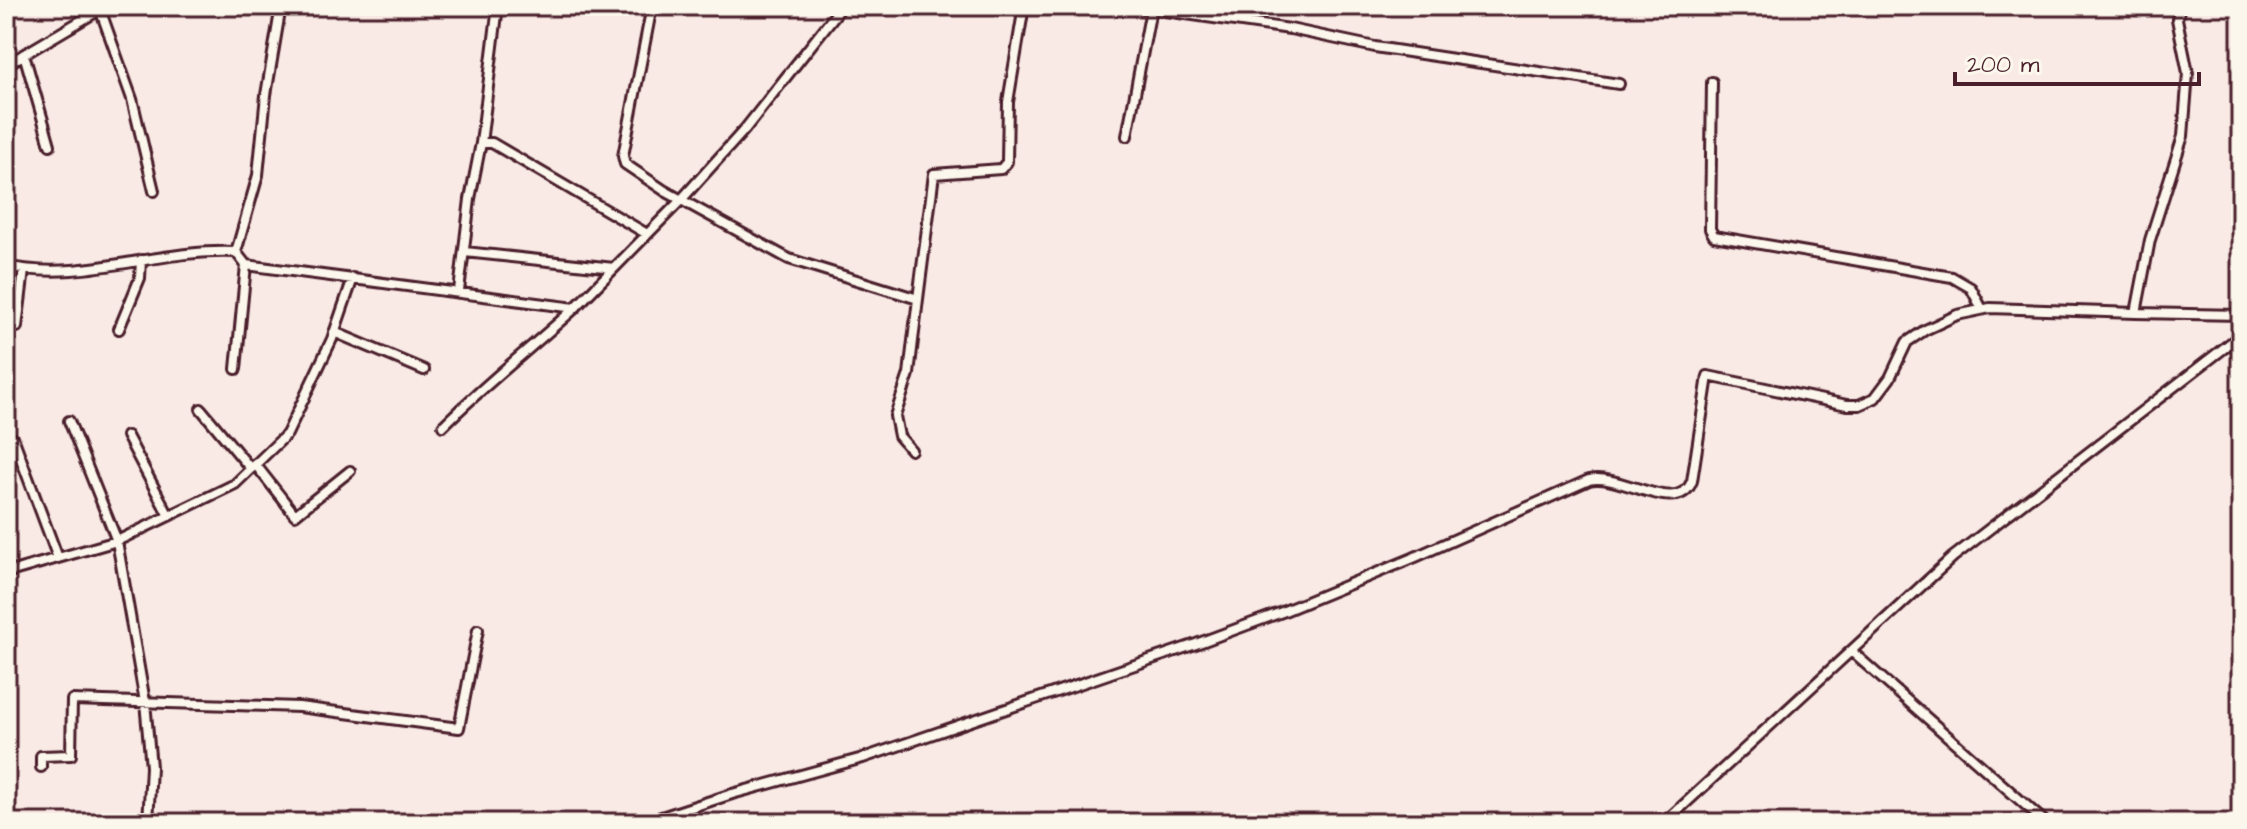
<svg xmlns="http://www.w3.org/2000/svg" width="2247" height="829" viewBox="0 0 2247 829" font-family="'Architects Daughter',sans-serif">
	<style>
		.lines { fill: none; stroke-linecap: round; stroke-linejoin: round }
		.street-casing { stroke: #4a1f2b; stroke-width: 14 }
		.street { stroke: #fbf7ec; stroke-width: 8 }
	</style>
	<rect width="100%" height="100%" fill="#f9eae5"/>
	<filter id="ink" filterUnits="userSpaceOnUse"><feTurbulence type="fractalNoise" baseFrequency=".0125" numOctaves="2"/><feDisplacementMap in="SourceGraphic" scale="16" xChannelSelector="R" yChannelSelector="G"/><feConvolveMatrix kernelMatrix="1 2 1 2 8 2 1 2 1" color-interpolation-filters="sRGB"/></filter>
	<g filter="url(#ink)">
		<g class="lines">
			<defs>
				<path id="street" d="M 652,6 L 623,156 L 625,164 L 665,191 L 789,259 L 918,299 L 934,174 L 1001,169 L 1007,162 L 1008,102 L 1024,6
					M 2180,6 L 2177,19 L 2188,73 L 2183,136 L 2150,240 L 2136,313 L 2241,315
					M 100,9 L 132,99 L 154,191
					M 1151,9 L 1290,29 L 1375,47 L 1619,84
					M 24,54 L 50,145
					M 6,65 L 106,6
					M 1712,82 L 1710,229 L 1714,236 L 1952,277 L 1971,288 L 1982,309
					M 1127,136 L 1151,9 L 1128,6
					M 481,143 L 498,6
					M 236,252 L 246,265 L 575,308 L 681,200 L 745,129 L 842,6
					M 465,252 L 614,268
					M 6,266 C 83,283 159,248 236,252 L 258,175 L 266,95 L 281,6
					M 459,291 L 470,199 L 481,143 L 492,143 L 647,234
					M 17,327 L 24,270
					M 119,329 L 140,278 L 141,260
					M 334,332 L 424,370
					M 236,369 L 246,265
					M 201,409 L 251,469
					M 69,421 L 117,541 L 145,702 L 151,767 L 148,823
					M 443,426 C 485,384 531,348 575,308
					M 6,433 L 14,440 L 58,558
					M 127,436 L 169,516
					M 911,450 L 899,436 L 895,416 L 909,374 L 918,299
					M 255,464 L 295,515 L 350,471
					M 6,573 L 117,541 L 235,484 L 287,434 L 332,339 L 353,278
					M 1851,651 L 2046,823
					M 41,767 L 41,756 L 71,755 L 72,700 L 299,707 L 459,728 L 478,630
					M 643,823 L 732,794 L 863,758 L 1196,644 L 1282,612 L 1413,558 L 1589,480 C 1620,472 1678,518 1692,481 L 1708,376 L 1847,405 L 1859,405 L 1875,398 L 1890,378 L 1907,342 L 1925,330 L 1957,315 L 1990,308 L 2136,313
					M 1664,823 L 1953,557 L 2241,335"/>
			</defs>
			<use href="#street" class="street-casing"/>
			<use href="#street" class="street"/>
		</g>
	</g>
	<rect width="2247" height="829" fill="none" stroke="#fbf7ec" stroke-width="32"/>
	<rect x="16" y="16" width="2215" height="797" fill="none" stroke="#4a1f2b" stroke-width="3" filter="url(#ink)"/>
	<path d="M1955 72v12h244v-12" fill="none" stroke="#4a1f2b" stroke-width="4"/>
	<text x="1967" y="72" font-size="24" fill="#4a1f2b" stroke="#fbf7ec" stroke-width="6" paint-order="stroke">200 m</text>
</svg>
